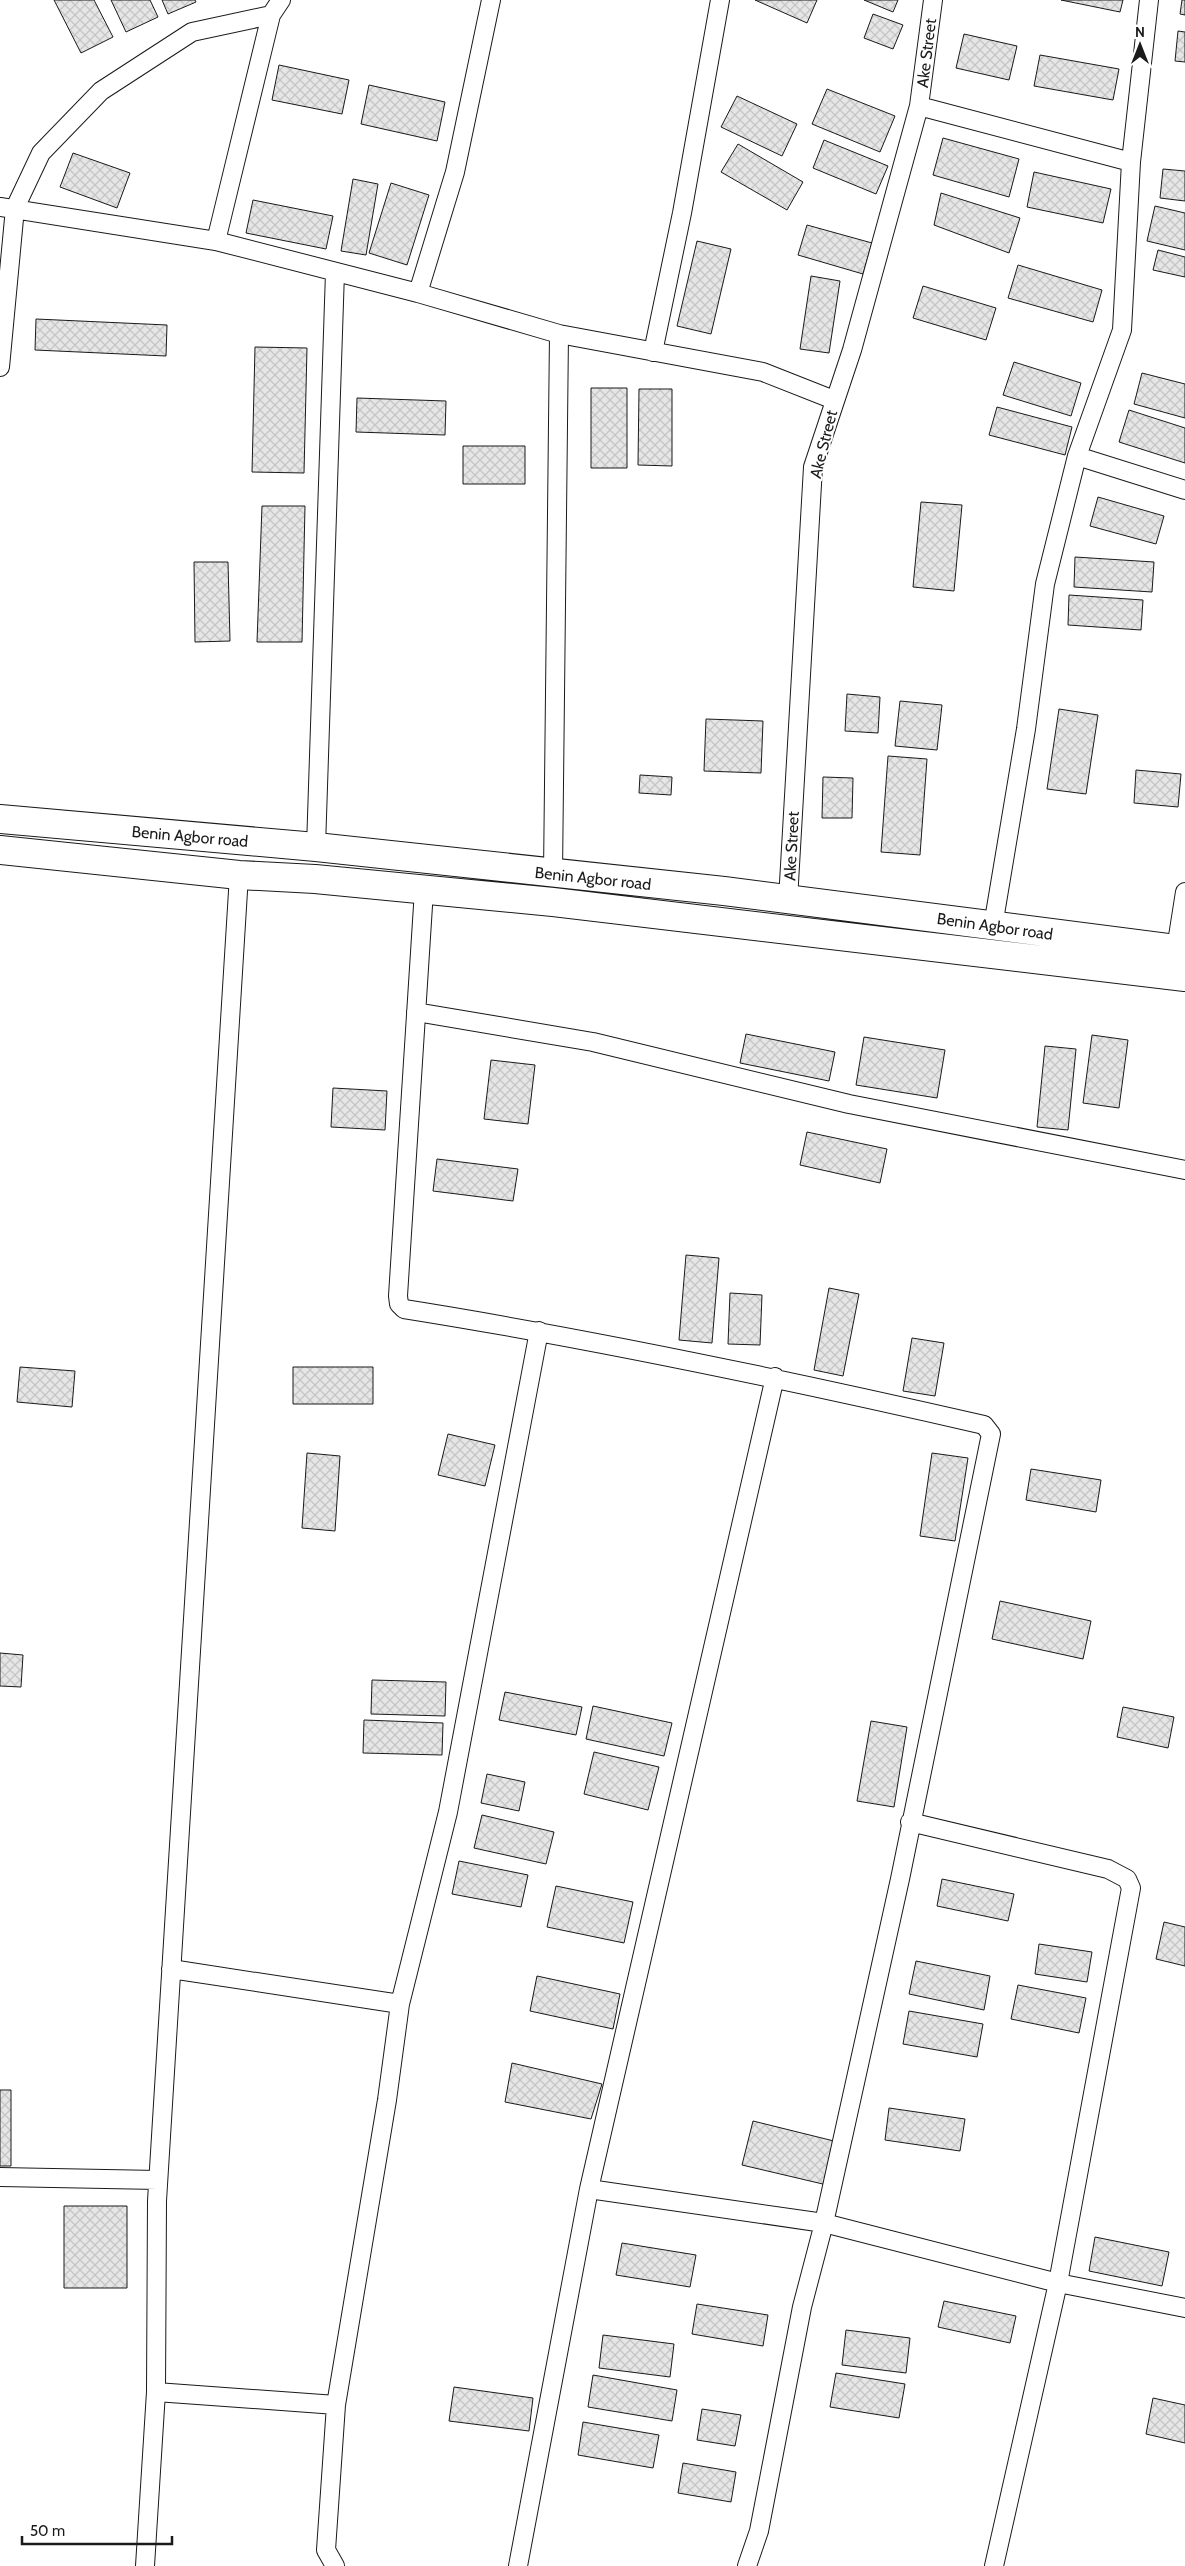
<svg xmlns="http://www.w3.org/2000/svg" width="1185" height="2566" viewBox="0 0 1185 2566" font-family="Cabin,sans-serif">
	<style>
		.building { fill: url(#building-cross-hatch); stroke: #1a1a1a }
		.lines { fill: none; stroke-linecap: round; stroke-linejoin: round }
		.street-casing { stroke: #1a1a1a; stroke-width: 20 }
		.highway-casing { stroke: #1a1a1a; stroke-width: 30 }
		.street { stroke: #fff; stroke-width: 18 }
		.highway { stroke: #fff; stroke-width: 28 }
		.labels { text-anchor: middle; stroke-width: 4; stroke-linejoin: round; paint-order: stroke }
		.street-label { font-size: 16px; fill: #1a1a1a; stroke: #fff }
	</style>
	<defs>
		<pattern id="building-cross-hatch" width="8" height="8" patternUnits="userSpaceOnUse" patternTransform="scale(1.25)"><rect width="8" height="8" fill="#e6e6e6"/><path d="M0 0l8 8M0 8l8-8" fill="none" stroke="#c5c5c5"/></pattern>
	</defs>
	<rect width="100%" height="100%" fill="#fff"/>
	<path class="building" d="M 54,0 L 94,0 L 113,37 L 81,53 Z
		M 111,0 L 150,0 L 158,17 L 126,32 Z
		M 162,0 L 195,0 L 196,2 L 168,14 Z
		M 755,0 L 817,0 L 807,23 Z
		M 864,0 L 898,0 L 893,12 Z
		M 1061,0 L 1123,0 L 1120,12 Z
		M 1182,0 L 1185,0 L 1185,15 L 1180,14 Z
		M 873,14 L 903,25 L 893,49 L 864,38 Z
		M 1178,31 L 1185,32 L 1185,62 L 1175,61 Z
		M 964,34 L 1017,46 L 1009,80 L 956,68 Z
		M 1040,55 L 1119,69 L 1113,100 L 1034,86 Z
		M 279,65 L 349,80 L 342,114 L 272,100 Z
		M 369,85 L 445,102 L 437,141 L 361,124 Z
		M 827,89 L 895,116 L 880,152 L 812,124 Z
		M 737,96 L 797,124 L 782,156 L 721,127 Z
		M 943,138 L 1019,159 L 1009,197 L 933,175 Z
		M 824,140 L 888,166 L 876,194 L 813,168 Z
		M 738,144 L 803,182 L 787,210 L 721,172 Z
		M 73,153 L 130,173 L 117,208 L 60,187 Z
		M 1163,169 L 1185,171 L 1185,201 L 1160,198 Z
		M 1034,172 L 1111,189 L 1103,223 L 1027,207 Z
		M 353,179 L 378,184 L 366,255 L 341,251 Z
		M 391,183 L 429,195 L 407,265 L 369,253 Z
		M 941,193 L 1020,218 L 1009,253 L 934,225 Z
		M 253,200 L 333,216 L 326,249 L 246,233 Z
		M 1155,206 L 1185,213 L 1185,250 L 1147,241 Z
		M 807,225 L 872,243 L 863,274 L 798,255 Z
		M 697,241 L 731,249 L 711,334 L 677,326 Z
		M 1158,250 L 1185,257 L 1185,277 L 1153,270 Z
		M 1018,265 L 1102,290 L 1093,322 L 1008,298 Z
		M 811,276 L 840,281 L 829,353 L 800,349 Z
		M 923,286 L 996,308 L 986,340 L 913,318 Z
		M 36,319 L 167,325 L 166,356 L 35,350 Z
		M 255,347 L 307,348 L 304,473 L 252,472 Z
		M 1014,362 L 1081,383 L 1071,416 L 1003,395 Z
		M 1142,373 L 1185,384 L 1185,418 L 1134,404 Z
		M 591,388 L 627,388 L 627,468 L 591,468 Z
		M 639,389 L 672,389 L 672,466 L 638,465 Z
		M 357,398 L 446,401 L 445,435 L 356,432 Z
		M 997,407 L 1072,427 L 1065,455 L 989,435 Z
		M 1129,410 L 1185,428 L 1185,463 L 1119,442 Z
		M 463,446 L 525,446 L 525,484 L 463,484 Z
		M 1098,497 L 1164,516 L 1156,544 L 1090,526 Z
		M 921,502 L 962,505 L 954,591 L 913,587 Z
		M 262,506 L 305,506 L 302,642 L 257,642 Z
		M 1075,557 L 1154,562 L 1152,592 L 1074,587 Z
		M 194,562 L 228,562 L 230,641 L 195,642 Z
		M 1069,595 L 1143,600 L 1141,630 L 1068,625 Z
		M 847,694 L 880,697 L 878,733 L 845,731 Z
		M 900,701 L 942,705 L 937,750 L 895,746 Z
		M 1059,709 L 1098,715 L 1086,794 L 1047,789 Z
		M 706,719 L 763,721 L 761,773 L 704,771 Z
		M 888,756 L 927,759 L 920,855 L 881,852 Z
		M 1136,770 L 1181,774 L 1178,807 L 1134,803 Z
		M 640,775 L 672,777 L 671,795 L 639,793 Z
		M 823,777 L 853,778 L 852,818 L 822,818 Z
		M 746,1034 L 835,1052 L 829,1081 L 740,1063 Z
		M 1092,1035 L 1128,1040 L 1119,1108 L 1083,1103 Z
		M 864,1037 L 945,1050 L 937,1098 L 856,1085 Z
		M 1045,1046 L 1076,1049 L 1068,1130 L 1037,1127 Z
		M 491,1060 L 535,1065 L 528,1124 L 484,1119 Z
		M 333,1088 L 387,1091 L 385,1130 L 331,1127 Z
		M 807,1132 L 887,1149 L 880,1183 L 800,1165 Z
		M 437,1159 L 518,1169 L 513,1201 L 433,1191 Z
		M 686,1255 L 719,1258 L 712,1343 L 679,1340 Z
		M 829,1288 L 859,1294 L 843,1376 L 814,1370 Z
		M 730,1293 L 762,1295 L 760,1345 L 728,1344 Z
		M 912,1338 L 944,1343 L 935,1396 L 903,1391 Z
		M 20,1367 L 75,1371 L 72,1407 L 17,1402 Z
		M 293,1367 L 373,1367 L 373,1404 L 293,1404 Z
		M 448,1434 L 495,1445 L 485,1486 L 438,1475 Z
		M 307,1453 L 340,1456 L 335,1531 L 302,1528 Z
		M 932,1453 L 968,1458 L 955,1541 L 920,1536 Z
		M 1031,1469 L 1101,1480 L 1096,1512 L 1026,1500 Z
		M 1000,1601 L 1091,1621 L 1083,1659 L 992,1639 Z
		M 0,1653 L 23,1655 L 21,1687 L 0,1686 Z
		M 372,1680 L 446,1682 L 445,1716 L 371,1714 Z
		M 505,1692 L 582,1707 L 576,1735 L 499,1720 Z
		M 593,1706 L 672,1723 L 664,1756 L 586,1739 Z
		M 1123,1707 L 1174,1717 L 1168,1748 L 1117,1737 Z
		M 364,1720 L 443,1723 L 442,1755 L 363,1753 Z
		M 871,1721 L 907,1727 L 894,1807 L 857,1801 Z
		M 594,1752 L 659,1767 L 648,1810 L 584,1794 Z
		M 487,1774 L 525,1782 L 519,1811 L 481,1803 Z
		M 482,1815 L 554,1832 L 546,1864 L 474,1848 Z
		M 459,1861 L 528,1875 L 521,1907 L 452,1894 Z
		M 942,1879 L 1014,1894 L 1008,1921 L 937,1906 Z
		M 556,1886 L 633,1902 L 624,1943 L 547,1927 Z
		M 1164,1922 L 1185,1927 L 1185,1966 L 1156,1959 Z
		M 1039,1944 L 1092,1952 L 1087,1982 L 1035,1974 Z
		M 916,1961 L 990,1976 L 984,2010 L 909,1994 Z
		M 537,1976 L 620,1994 L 613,2029 L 530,2011 Z
		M 1018,1985 L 1086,1998 L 1079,2033 L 1011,2019 Z
		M 909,2011 L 983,2024 L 977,2057 L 903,2044 Z
		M 512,2063 L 602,2084 L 591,2119 L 505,2102 Z
		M 0,2090 L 11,2090 L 11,2166 L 0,2166 Z
		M 889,2108 L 965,2119 L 960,2151 L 885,2140 Z
		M 753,2121 L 838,2142 L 827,2185 L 742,2165 Z
		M 64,2206 L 127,2206 L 127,2288 L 64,2288 Z
		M 1095,2237 L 1169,2252 L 1162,2286 L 1089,2271 Z
		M 622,2243 L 696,2255 L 690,2287 L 616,2275 Z
		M 944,2301 L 1016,2316 L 1010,2343 L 938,2327 Z
		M 697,2304 L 768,2315 L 763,2346 L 692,2334 Z
		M 846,2330 L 910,2338 L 906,2373 L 842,2365 Z
		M 603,2335 L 674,2344 L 670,2377 L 599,2368 Z
		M 836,2373 L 905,2384 L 899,2418 L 830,2407 Z
		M 593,2375 L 677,2390 L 672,2421 L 588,2407 Z
		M 454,2387 L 533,2398 L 529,2431 L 449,2421 Z
		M 1153,2398 L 1185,2405 L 1185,2443 L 1146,2434 Z
		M 702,2409 L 741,2415 L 735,2446 L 697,2440 Z
		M 583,2422 L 659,2435 L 653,2468 L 578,2455 Z
		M 683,2463 L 736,2472 L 731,2502 L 678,2493 Z"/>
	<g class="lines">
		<defs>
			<path id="street" d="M 919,106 L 1131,162
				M 0,207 L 216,241 L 418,293 L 559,334 L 763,372 L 834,400
				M 216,241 L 271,15 L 281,0
				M 418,293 L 455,172 L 491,0
				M 653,352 L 682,213 L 720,0
				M 0,367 L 15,208 L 41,153 L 101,91 L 192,32 L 271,15
				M 1077,456 L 1185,490
				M 316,847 L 335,272
				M 553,874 L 559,334
				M 424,890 L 398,1296 L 399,1304 L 404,1309 C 599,1340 792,1381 984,1425 L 991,1434 L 900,1879 L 824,2223 L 802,2307 L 759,2531 L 747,2566
				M 788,900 L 813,467 L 852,350 L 919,106 L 933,0
				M 993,926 L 1026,729 L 1045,584 L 1077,456 L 1122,330 L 1131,162 L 1149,0
				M 1176,949 L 1185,892
				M 416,1012 L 593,1042 L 849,1104 L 1185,1170
				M 910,1822 L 1108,1869 L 1127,1879 L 1131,1888 L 1058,2283 L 994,2566
				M 171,1969 L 400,2004
				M 0,2177 L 158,2180
				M 589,2189 L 824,2223 L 1058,2283 L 1185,2308
				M 156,2392 L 336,2405 L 326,2550 L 335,2566
				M 336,2405 L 387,2100 L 400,2004 L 448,1812 L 539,1331
				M 145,2566 L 156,2392 L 157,2201 L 239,875
				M 518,2566 L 589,2189 L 775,1377"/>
			<path id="highway" d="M 0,819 L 316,847 L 724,891 L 1185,950
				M 0,850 L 239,875 L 315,879 L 553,902 L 1185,977"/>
		</defs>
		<use href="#street" class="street-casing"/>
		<use href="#highway" class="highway-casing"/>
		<use href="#street" class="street"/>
		<use href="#highway" class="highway"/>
	</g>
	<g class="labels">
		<g class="street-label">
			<text transform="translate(926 53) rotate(-83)" y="6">Ake Street</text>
			<text transform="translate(823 444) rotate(-76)" y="6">Ake Street</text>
			<text transform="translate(190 836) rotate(5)" y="6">Benin Agbor road</text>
			<text transform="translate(791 846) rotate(-87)" y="6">Ake Street</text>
			<text transform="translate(593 878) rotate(6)" y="6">Benin Agbor road</text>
			<text transform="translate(995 926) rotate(8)" y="6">Benin Agbor road</text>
		</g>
	</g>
	<g transform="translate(1140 45)" stroke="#ffffff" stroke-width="4" paint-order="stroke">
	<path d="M0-4L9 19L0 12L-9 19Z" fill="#1a1a1a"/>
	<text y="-8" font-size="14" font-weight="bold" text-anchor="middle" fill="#1a1a1a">N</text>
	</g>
	<path d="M22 2536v8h150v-8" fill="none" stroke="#1a1a1a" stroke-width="2.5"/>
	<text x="30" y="2536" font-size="15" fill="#1a1a1a" stroke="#ffffff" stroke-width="4" paint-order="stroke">50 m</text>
</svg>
